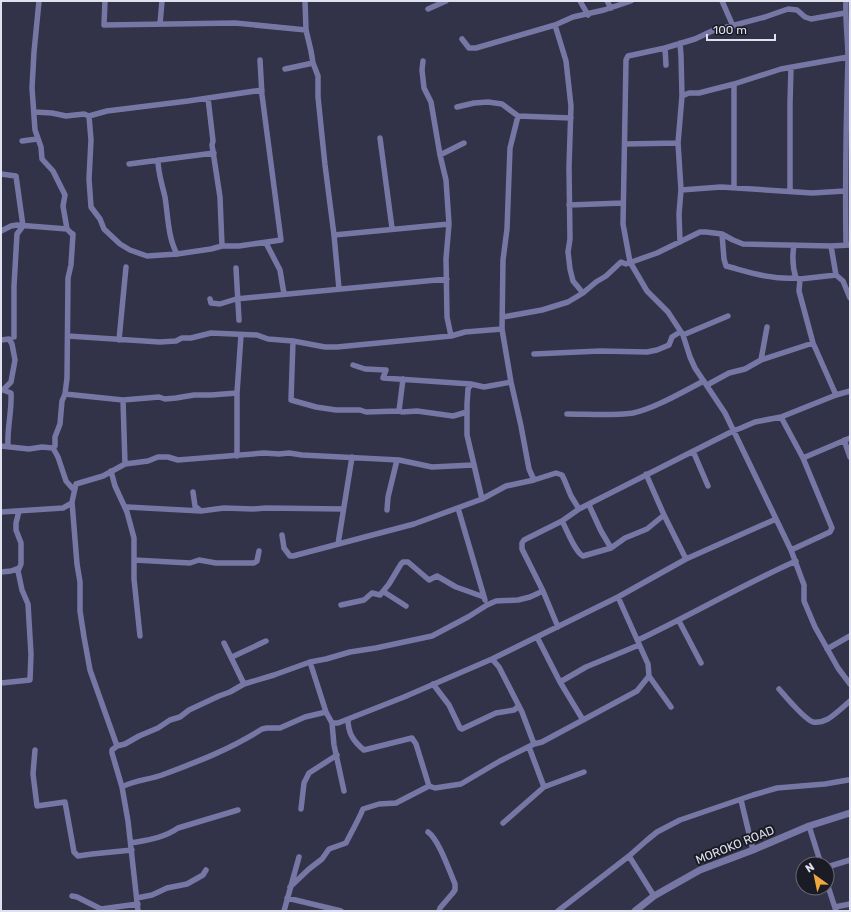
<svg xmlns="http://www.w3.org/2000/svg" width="851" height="912" viewBox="0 0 851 912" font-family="Rubik,sans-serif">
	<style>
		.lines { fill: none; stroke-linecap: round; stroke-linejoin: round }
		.minor { stroke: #7777a6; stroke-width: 5.5 }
		.tertiary { stroke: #7777a6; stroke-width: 7 }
		.labels { text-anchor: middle; stroke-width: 4; stroke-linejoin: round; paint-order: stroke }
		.street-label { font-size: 12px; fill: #e0e1ef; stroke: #1b1b25 }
	</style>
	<rect width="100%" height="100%" fill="#323248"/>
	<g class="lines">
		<path class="minor" d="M 39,1 L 34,52 L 32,88 L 35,130 L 41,147 L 42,159 L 53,171 L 65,195 L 63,206 L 67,229 L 71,233 L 73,234 L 71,265 L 68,278 L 67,378 L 65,394 L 62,401 L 60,424 L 55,437 L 55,446 L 53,448
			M 105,1 L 104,25 L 235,23 L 306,30
			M 305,1 L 306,30 L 311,51 L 313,63 L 318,76 L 318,97 L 325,165 L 334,235 L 339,289
			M 580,1 L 588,15
			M 607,1 L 611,8
			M 722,1 L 733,26
			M 428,9 L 446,1
			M 845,13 L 811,19 L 805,17 L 797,10 L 788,9 L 765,17 L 712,31 L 695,39 L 665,48 L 628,56 L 626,60 L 623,224 L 630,262 L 647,291 L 668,312 L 683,335 L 690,357 L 695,368 L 725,413 L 791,550 L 804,585 L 804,601 L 815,627 L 838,668 L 850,684
			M 160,24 L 162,1
			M 555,25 L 566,61 L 571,106 L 569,167 L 570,239 L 568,252 L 570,269 L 573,281 L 583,293
			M 462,39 L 469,48 L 476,48 L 555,25 L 573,17 L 604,10 L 631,1
			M 680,43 L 681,56 L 682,96 L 678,143 L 681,190 L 679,214 L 680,242
			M 665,48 L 666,65
			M 423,61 L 422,70 L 424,88 L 431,102 L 440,155 L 446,180 L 449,224 L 446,259 L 447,317 L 451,336
			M 285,69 L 313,63
			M 734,84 L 734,188
			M 682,96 L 689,93 L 699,93 L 734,84 L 781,69 L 848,57
			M 208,98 L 213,141 L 212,145 L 220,197 L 222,246
			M 457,107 L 474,103 L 488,102 L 502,104 L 518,116 L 571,118
			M 34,112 L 52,113 L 66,116 L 84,114 L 89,116 L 107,111 L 188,101 L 262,90
			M 89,116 L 91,140 L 89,179 L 91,207 L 100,219 L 104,229 L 120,244 L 130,250 L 147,256 L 177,254 L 211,249 L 222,246 L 239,246 L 281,240 L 262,95 L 260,60
			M 518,116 L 510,148 L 507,229 L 503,260 L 502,329 L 511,382 L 521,426 L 529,469 L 534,480
			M 380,138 L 392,228
			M 22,141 L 37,139
			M 625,144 L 678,143
			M 440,155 L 464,143
			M 158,160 C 158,173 162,184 165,197 C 168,216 168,238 177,254
			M 129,164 L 214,153
			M 1,174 L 16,176 L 23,226 L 17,234 L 14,286 L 14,337
			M 681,190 L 721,187 L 812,193 L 845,191
			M 790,191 L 790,103 L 791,68
			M 569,205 L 623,203
			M 1,231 L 11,226 L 17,225 L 67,229
			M 722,234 L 724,259 L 726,266 C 749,272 772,280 796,278
			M 334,235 L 449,224
			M 266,243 L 280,270 L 284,294
			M 794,245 C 792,257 792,266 796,278 L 800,279 L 799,291 L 813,343 L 836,395
			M 846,245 C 845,183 846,121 848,59 C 848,39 845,20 846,1
			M 831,246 L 836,275
			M 236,268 L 239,320
			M 800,279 L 836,275 L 843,281 L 850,298
			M 210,299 L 211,303 L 220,304 L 236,299 L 447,279
			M 503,317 L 542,310 L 568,302 L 583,293 L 596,282 L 606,276 L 621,262 L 626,264 L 657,253 L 700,232 L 706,232 L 722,234 L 733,240 L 743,244 L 831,246 L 850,245
			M 683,335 L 728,316
			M 68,336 L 160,342 L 176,341 L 182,338 L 191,338 L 211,333 L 257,335 L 268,339 L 293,341 L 325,347 L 337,347 L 451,336 L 465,332 L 502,329
			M 1,340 L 9,339 L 12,344 L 15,360 L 11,382 L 3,390 L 11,393 C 12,411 7,428 8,446
			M 119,340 L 126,267
			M 293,341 L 291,400 L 316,407 L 336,410 L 360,410 L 366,412 L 399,411 L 402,412 L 417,411 L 453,416 L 467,412
			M 534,354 L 600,351 L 647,352 L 657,350 L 669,345 L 672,337 L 680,332
			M 761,360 L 767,327
			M 353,365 L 365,369 L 386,370 L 383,378 L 471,384
			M 707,385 L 729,373 L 745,369 L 761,360 L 813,343
			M 65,394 L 123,400 L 159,397 L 165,399 L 176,398 L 194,395 L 211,395 L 237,393
			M 123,400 L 125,464
			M 399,411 L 403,379
			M 567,414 C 589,414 611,416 633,413 C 654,409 684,391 704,381
			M 781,417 L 803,458 L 832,528 L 830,532 L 791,550
			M 844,440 L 850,457
			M 1,446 L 29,449 L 42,447 L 53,448
			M 53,448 L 58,457 L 66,481 L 74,490
			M 693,451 L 708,486
			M 237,456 L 237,393 L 241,335
			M 803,458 L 850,438
			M 111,471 L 115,486 L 127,512 L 134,538 L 134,579 L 140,636
			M 646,474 L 664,515 L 686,559
			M 193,492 L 195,506 L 201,511
			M 482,499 L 467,435 L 467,404 L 468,389 L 471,384 L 484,387 L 511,382
			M 589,505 L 601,531 L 611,548
			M 127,507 L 201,511 L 224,508 L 253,509 L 266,508 L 343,509
			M 458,508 L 485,600
			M 387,510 L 388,497 L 397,460
			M 1,512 L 63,508 L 72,503
			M 562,521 C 567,530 575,552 583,556 L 611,548 L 625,538 L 647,529 L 664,515
			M 282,535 L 284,548 L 290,556 L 293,556 L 414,524 L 482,499 L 506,486 L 534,480 L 556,473 L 562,475 L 564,479 L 571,496 L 579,509
			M 338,544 L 352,457
			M 134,560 L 190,563 L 199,560 L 216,563 L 254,563 L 257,561 L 259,551
			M 1,572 L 11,571 L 19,568
			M 384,592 L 406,606
			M 618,597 L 648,664 L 649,676 L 671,707
			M 341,605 L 364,600 L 372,593 L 380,595 L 389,584 L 401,564 L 403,562 L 408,562 L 429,580 L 437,576 L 456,587 L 484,597
			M 679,621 L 701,663
			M 558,627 L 543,591 L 522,549 L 522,543 L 524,540 L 562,521 L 579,509 L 733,431 L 741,428 L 755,422 L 781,417 L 836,395 L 850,391
			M 537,637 L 560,682 L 583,720
			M 638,640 C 691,615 742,585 796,561
			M 224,643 L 244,684
			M 827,649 L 850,636
			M 232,657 L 266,641
			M 492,659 L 499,667 L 522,712 L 534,744
			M 310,662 L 326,712 L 332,723 L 338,723 L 404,697 L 492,659 L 618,597 L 686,559 L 776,519
			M 560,682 L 586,667 L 639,645
			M 1,683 L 30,680 L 31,654 L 28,604 L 22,590 L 18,571 L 21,564 L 21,543 L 16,530 L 16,523 L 19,511
			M 433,684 L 449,705 L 460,728 L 462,729 L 496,713 L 514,710 L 519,706
			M 779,689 C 786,697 804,719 813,722 C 818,723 824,721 828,719 C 836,714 843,707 850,701
			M 348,719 C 348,733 353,741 364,750 L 412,738 L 416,744 L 429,786 L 435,788 L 461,784 L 500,761 L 534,744 L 542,742 L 637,691 L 649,676
			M 332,723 L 334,745 L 344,791
			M 117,746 L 90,670 L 84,637 L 80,611 L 80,582 L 77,564 L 72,502 L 76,484 L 103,476 L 125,464 L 148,461 L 158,457 L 168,457 L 178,460 L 264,453 L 279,454 L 289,453 L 302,455 L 399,460 L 432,467 L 473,465
			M 529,747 L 544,787
			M 35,750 L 33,774 L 37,806 L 65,802 L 74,852 L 78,856 L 92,854 L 132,850
			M 122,787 C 135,780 148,780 162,775 C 197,762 231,749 262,729 L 267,728 L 280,728 L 305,717 L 326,712
			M 741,800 L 753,850
			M 301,809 L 304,783 L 309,773 L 337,755
			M 503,823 L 544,787 L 584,772
			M 809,826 L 821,864
			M 428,832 C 439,840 449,870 455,884 L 455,890 L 452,894 L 440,908 L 439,911
			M 131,843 C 147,840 164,838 178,828 L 238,810
			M 629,856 L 654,896
			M 827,867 L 850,860
			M 827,883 L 836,911
			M 290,887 L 309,869 L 322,859 L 329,849 L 346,843 C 352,831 358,821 363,809 L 379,804 L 396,803 L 429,786
			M 72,896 L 77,897 L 101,909 L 138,904
			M 137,898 L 152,895 L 167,888 L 187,884 L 203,875 L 206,870
			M 287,898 L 341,911
			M 835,907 L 850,904
			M 138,911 L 128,821 L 122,787 L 112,753 L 112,750 L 117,746 L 125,744 L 139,736 L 158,728 L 170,720 L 180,717 L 189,710 L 219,696 L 230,692 L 244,684 L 274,675 L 310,662 L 326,659 L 350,652 L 376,648 L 432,636 L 468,617 L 487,605 L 496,601 L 518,600 L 530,597 L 543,591
			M 284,911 L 299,857
			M 558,911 L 629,856 L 646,841 L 657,832 L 680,820 L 753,795 L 777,788 L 825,784 L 848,780"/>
		<path class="tertiary" d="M 635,911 L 654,896 L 700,870 L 753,850 L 809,826 L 850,813"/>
	</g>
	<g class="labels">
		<g class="street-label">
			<text transform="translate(735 845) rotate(-22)" y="4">MOROKO ROAD</text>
		</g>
	</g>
	<rect width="851" height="912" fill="none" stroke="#e0e1ef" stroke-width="4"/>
	<g transform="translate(815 876) rotate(327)"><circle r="19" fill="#1b1b25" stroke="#6a6a76"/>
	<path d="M0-3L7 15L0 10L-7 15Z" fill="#eea83c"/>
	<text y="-6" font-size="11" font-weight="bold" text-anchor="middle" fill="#e0e1ef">N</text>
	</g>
	<path d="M707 34v6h68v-6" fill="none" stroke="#e0e1ef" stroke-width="2"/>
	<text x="713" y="34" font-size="12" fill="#e0e1ef" stroke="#1b1b25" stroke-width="3" paint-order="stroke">100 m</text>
</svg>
